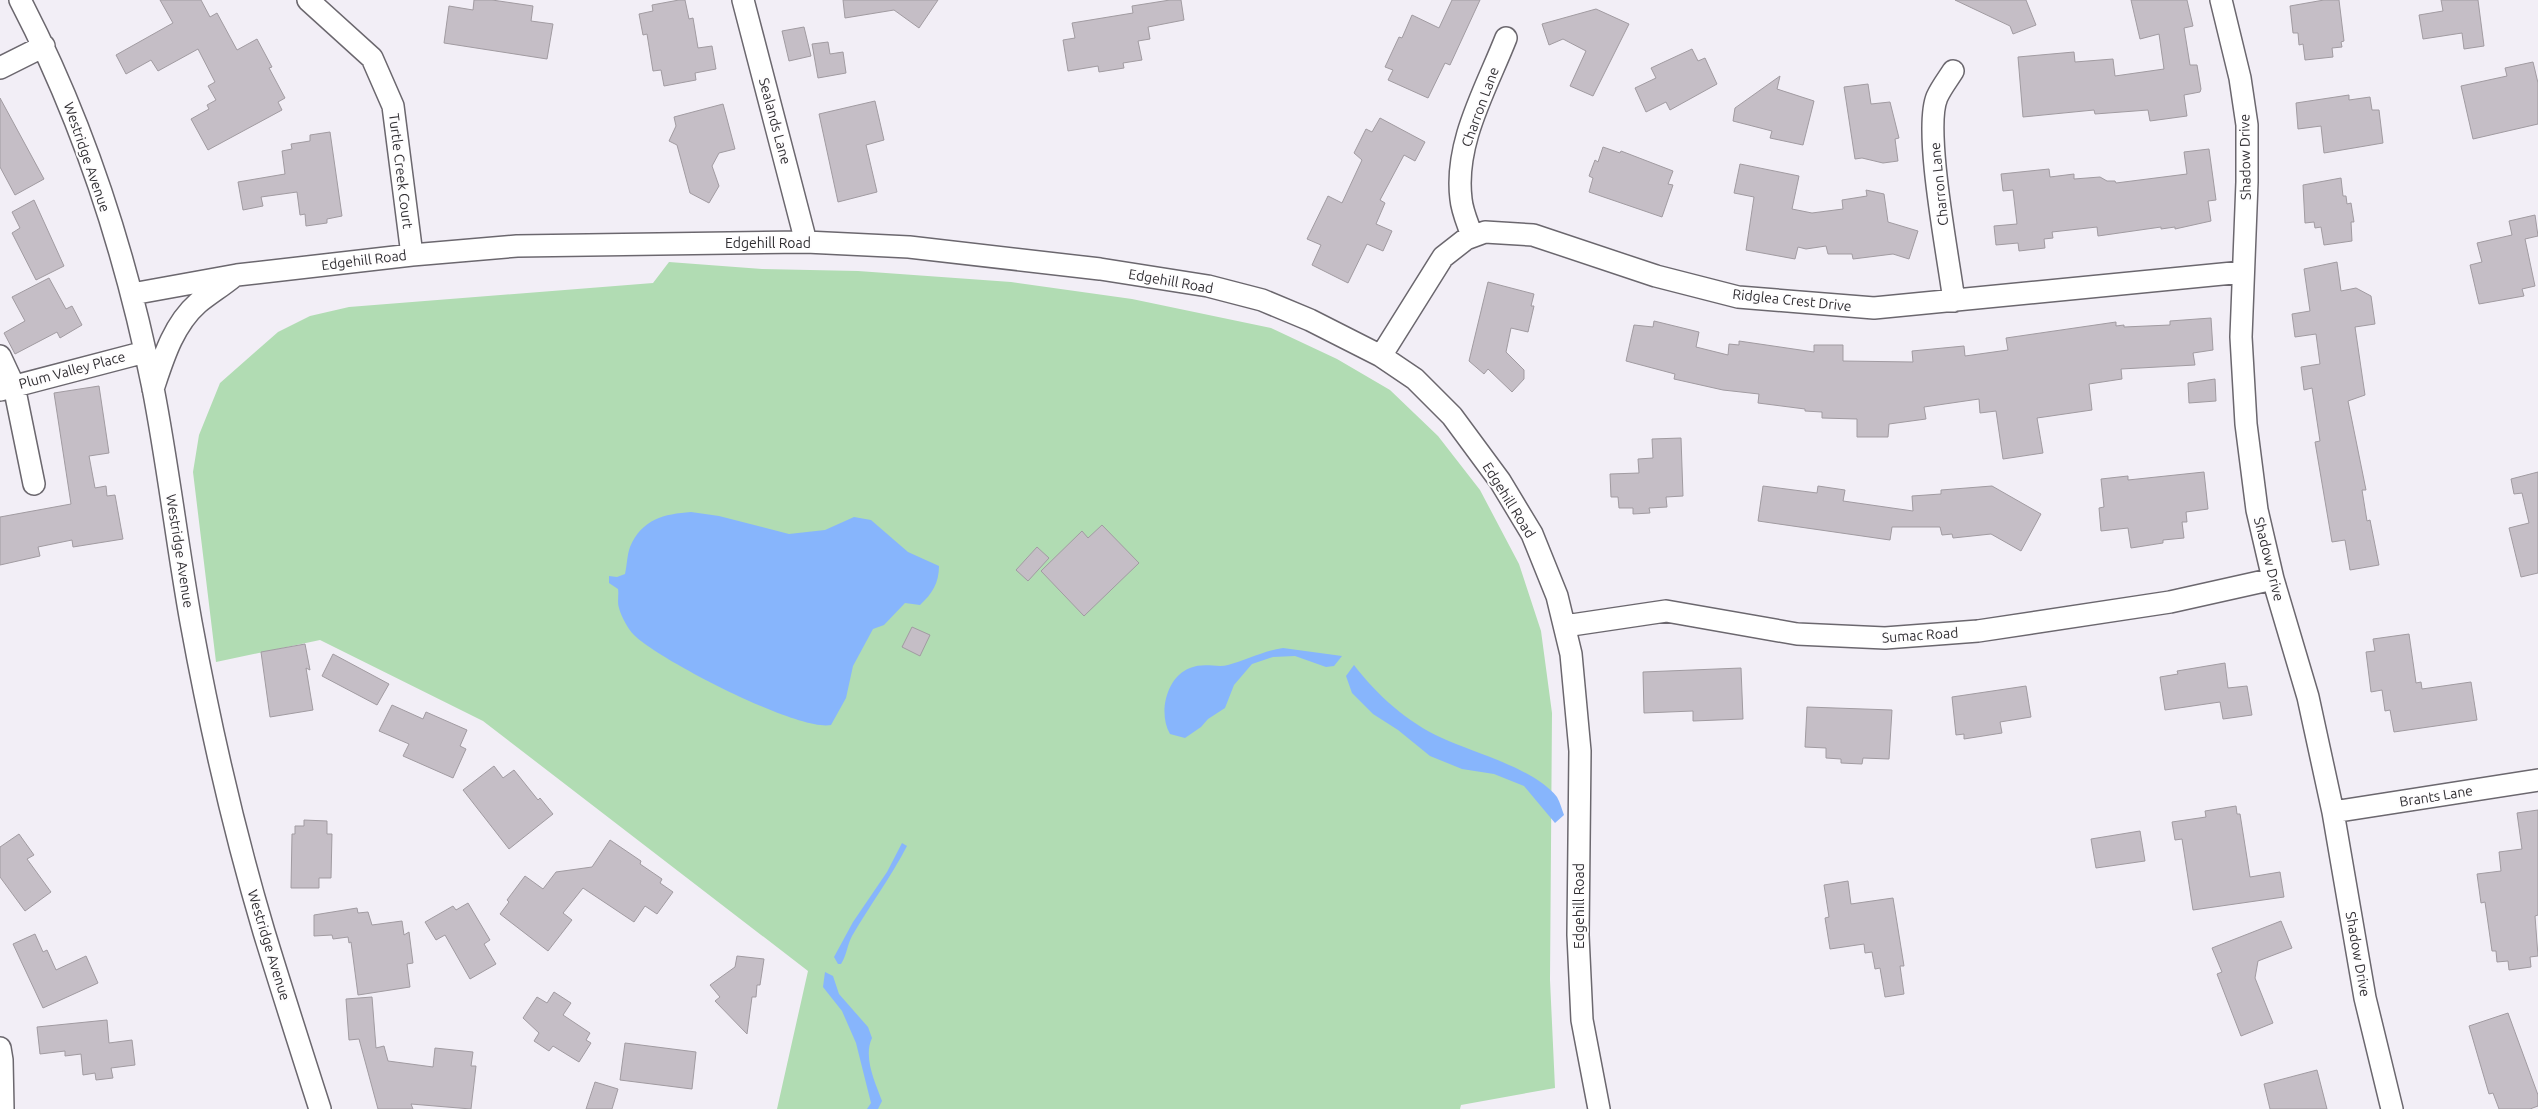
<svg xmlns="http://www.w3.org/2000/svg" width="2538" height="1109" viewBox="0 0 2538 1109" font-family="Ubuntu,sans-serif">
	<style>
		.green { fill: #b1dcb3 }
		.water { fill: #87b5fc }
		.building { fill: #c5bec6; stroke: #a19ba1 }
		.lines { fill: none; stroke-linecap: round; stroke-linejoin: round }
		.minor-casing { stroke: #6b676e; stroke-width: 24 }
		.minor { stroke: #fff; stroke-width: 21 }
		.labels { text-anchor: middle; stroke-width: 4; stroke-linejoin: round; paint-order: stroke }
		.street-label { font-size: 14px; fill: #312f33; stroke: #fefdfe }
	</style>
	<rect width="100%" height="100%" fill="#f2eef6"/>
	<path class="green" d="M 669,262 L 762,269 L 858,271 L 1011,282 L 1132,299 L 1271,328 L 1337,359 L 1390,390 L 1438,436 L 1480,490 L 1519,564 L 1541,631 L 1552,713 L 1550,980 L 1555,1088 L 1461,1105 L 1460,1109 L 777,1109 L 808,971 L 483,721 L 320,640 L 216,662 L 193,472 L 199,435 L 220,383 L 278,332 L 310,316 L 349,307 L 653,283 Z"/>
	<path class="water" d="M 691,512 L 719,516 L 789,534 L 825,530 L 854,517 L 871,520 L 908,552 L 939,566 C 939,583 932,594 920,605 L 905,603 L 884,625 L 873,629 L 853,666 L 846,698 L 831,725 C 799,732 659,660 634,635 C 628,629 621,616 619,608 C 617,602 619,595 618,589 L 609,583 L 609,576 L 617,577 L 625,574 C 627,566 627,555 630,547 C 642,519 664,514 691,512 Z
		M 1283,648 L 1342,656 L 1334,666 L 1326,667 L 1295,656 L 1273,657 L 1252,664 L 1234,685 L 1225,708 L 1208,719 L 1201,727 L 1185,738 L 1170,734 C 1158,714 1166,677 1190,668 C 1204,662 1217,668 1228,665 C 1247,660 1263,651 1283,648 Z
		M 1354,665 C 1376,694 1408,723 1442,738 C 1474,753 1534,768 1557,797 C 1560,802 1562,810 1564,815 L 1555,823 L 1524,786 L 1494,774 L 1462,769 L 1430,756 L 1398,730 L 1373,714 L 1352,693 L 1346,676 Z
		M 902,843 L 907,846 C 891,877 870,905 852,936 C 847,945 847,955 841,964 L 838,964 L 834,957 L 853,922 L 887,872 Z
		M 825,972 L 833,976 L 839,994 L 868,1027 L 872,1038 C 863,1057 875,1082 882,1101 L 878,1109 L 867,1109 L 871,1103 L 856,1043 L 842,1011 L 823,987 Z"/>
	<path class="building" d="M 160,0 L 201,0 L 210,17 L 217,13 L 237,50 L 257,39 L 272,67 L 269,68 L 285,98 L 278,102 L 282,110 L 208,150 L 191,119 L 209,109 L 207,105 L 216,100 L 208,86 L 215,82 L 198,49 L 158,71 L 151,60 L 126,74 L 116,55 L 173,23 Z
		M 474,0 L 492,0 L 533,6 L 531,21 L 553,24 L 547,59 L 444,43 L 449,6 L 473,10 Z
		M 679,0 L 685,0 L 689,19 L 693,18 L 698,48 L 712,46 L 716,69 L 695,73 L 696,80 L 664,86 L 661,70 L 653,71 L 647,34 L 643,35 L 639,14 L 653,11 L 652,5 Z
		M 843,0 L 938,0 L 919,28 L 894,10 L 845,18 Z
		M 1170,0 L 1181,0 L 1184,20 L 1148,27 L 1150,39 L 1138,41 L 1142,60 L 1123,63 L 1124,68 L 1099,72 L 1098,66 L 1068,71 L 1063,40 L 1075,38 L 1072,23 L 1133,13 L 1132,6 Z
		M 1452,0 L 1480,0 L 1450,65 L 1445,63 L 1428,98 L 1388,80 L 1393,70 L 1385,67 L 1399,37 L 1402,38 L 1412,15 L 1439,28 Z
		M 1955,0 L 2026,0 L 2036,25 L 2013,34 L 2010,26 Z
		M 2131,0 L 2187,0 L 2193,26 L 2184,28 L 2190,65 L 2197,65 L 2201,89 L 2200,92 L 2184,95 L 2187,116 L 2150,121 L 2148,110 L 2095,114 L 2094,110 L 2023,117 L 2018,57 L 2074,52 L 2075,62 L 2113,59 L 2115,76 L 2164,69 L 2159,34 L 2140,39 Z
		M 2324,0 L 2339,0 L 2344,41 L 2341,42 L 2342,47 L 2332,48 L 2333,57 L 2305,60 L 2303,44 L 2299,45 L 2298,33 L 2293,33 L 2290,6 Z
		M 2441,0 L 2478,0 L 2484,46 L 2464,49 L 2462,33 L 2423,39 L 2419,15 L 2443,11 Z
		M 1596,9 L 1629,24 L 1593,96 L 1570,86 L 1586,51 L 1563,39 L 1549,45 L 1542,24 Z
		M 804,27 L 811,56 L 789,61 L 782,31 Z
		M 828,42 L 830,54 L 843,52 L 846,73 L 818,78 L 812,44 Z
		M 1692,49 L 1698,61 L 1705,58 L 1717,84 L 1670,110 L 1666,102 L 1646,112 L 1635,88 L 1656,78 L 1651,68 Z
		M 2533,62 L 2538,83 L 2538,124 L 2473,139 L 2461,86 L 2507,76 L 2505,68 Z
		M 1780,76 L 1777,89 L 1814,101 L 1803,145 L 1770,138 L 1772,131 L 1733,121 L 1735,108 Z
		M 1868,84 L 1871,104 L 1890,102 L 1899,138 L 1895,139 L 1898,161 L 1883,163 L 1862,158 L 1855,159 L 1844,87 Z
		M 2349,95 L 2349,100 L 2370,97 L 2372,110 L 2379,110 L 2383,143 L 2324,153 L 2321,126 L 2298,129 L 2296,103 Z
		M 0,98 L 44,179 L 15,195 L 0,167 Z
		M 875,101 L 884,140 L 866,145 L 877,192 L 838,202 L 819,114 Z
		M 723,104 L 735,149 L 719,153 L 712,166 L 719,186 L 709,203 L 690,193 L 677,145 L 669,141 L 676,126 L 674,117 Z
		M 1380,118 L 1425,142 L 1415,161 L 1404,155 L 1380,200 L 1385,203 L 1376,224 L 1392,231 L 1383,251 L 1367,244 L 1348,283 L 1312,265 L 1321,245 L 1307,239 L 1328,196 L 1342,203 L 1362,160 L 1354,153 L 1366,129 L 1372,132 Z
		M 330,132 L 342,216 L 327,219 L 327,223 L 306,226 L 305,214 L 300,215 L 297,192 L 261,197 L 263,206 L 243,210 L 238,182 L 285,174 L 282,151 L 292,149 L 291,144 L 310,141 L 310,135 Z
		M 1603,147 L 1620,153 L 1621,151 L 1673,171 L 1668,184 L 1673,185 L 1662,217 L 1589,192 L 1593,178 L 1589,176 L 1595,160 L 1598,162 Z
		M 2209,149 L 2216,200 L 2208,201 L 2211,221 L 2175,229 L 2175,227 L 2161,229 L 2161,227 L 2098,236 L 2097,227 L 2052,232 L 2053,238 L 2044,239 L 2045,248 L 2019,251 L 2018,243 L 1996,245 L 1994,226 L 2017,224 L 2013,190 L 2003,191 L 2001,174 L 2049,169 L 2050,177 L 2074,174 L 2074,179 L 2100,177 L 2107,181 L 2115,181 L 2116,183 L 2187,174 L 2184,152 Z
		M 1740,164 L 1799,176 L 1792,209 L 1812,213 L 1843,209 L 1842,200 L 1867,196 L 1866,190 L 1884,194 L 1888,222 L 1918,231 L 1909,259 L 1893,254 L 1853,259 L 1852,254 L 1828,254 L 1826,246 L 1806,249 L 1798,247 L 1795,259 L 1746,250 L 1754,197 L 1734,193 Z
		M 2341,178 L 2343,196 L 2346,196 L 2347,204 L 2351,203 L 2354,222 L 2351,222 L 2352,241 L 2324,245 L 2321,227 L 2315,228 L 2314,222 L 2305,223 L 2303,185 Z
		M 34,200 L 64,266 L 36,280 L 12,233 L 20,228 L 12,212 Z
		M 2535,215 L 2538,236 L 2525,239 L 2535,286 L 2522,289 L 2524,296 L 2479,304 L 2470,265 L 2482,262 L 2477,243 L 2512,235 L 2509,221 Z
		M 2337,262 L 2341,291 L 2356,288 L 2371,296 L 2375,324 L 2355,327 L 2365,395 L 2348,401 L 2366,490 L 2362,490 L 2367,521 L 2370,520 L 2379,565 L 2350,570 L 2345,540 L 2332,542 L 2315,442 L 2320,441 L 2312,388 L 2304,390 L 2301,367 L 2320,364 L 2316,334 L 2295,337 L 2292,314 L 2310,311 L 2304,269 Z
		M 49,278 L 66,309 L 72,306 L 82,325 L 60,338 L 57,332 L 15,354 L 4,333 L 25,321 L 12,297 Z
		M 1488,282 L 1534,294 L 1531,306 L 1534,306 L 1528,332 L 1511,328 L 1506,352 L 1524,370 L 1524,379 L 1512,392 L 1488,369 L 1484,374 L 1469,361 Z
		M 2211,318 L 2213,350 L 2193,353 L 2195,365 L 2121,369 L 2122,379 L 2089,384 L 2092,410 L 2037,418 L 2043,453 L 2003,459 L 1996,411 L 1980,413 L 1979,399 L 1924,407 L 1926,419 L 1889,424 L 1888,437 L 1857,437 L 1857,419 L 1822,418 L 1822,412 L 1805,411 L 1805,409 L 1758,403 L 1759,394 L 1723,390 L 1674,379 L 1675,374 L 1626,361 L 1634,325 L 1653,327 L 1654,321 L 1699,332 L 1696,347 L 1728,355 L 1729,344 L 1739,345 L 1739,341 L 1814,352 L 1814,345 L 1843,345 L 1843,361 L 1913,362 L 1912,351 L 1964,346 L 1965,356 L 2008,350 L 2006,338 L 2116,322 L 2116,326 L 2124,325 L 2124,327 L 2170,325 L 2170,321 Z
		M 2215,379 L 2216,401 L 2189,403 L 2188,383 Z
		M 99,386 L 109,453 L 89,456 L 95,488 L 106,486 L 107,496 L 115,495 L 123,539 L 73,547 L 72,540 L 38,547 L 40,556 L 0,565 L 0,517 L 71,504 L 54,393 Z
		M 1681,438 L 1683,496 L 1666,497 L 1667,507 L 1649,508 L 1650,513 L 1633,514 L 1633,508 L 1619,508 L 1618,497 L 1611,497 L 1610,474 L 1639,473 L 1638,459 L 1653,458 L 1652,439 Z
		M 2204,472 L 2208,509 L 2186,512 L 2187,522 L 2182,522 L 2184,538 L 2163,540 L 2163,543 L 2131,548 L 2128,528 L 2101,531 L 2099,508 L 2104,507 L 2101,479 L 2128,476 L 2128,480 Z
		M 2538,472 L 2538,573 L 2521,577 L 2509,528 L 2529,523 L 2522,493 L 2514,494 L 2511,479 Z
		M 1763,486 L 1817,493 L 1818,486 L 1845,490 L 1843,501 L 1913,511 L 1912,496 L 1941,494 L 1941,490 L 1992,486 L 2041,514 L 2021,551 L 1991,534 L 1953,538 L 1952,534 L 1942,535 L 1940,527 L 1892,527 L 1890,540 L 1758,521 Z
		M 1102,525 L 1139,563 L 1084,616 L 1041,571 L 1082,531 L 1088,538 Z
		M 1037,547 L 1049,558 L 1028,581 L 1016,570 Z
		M 912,627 L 930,635 L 920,656 L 902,647 Z
		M 2409,634 L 2416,683 L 2421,682 L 2422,689 L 2471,682 L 2477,720 L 2394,732 L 2390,710 L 2385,711 L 2382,690 L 2371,692 L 2366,652 L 2375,651 L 2373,639 Z
		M 305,644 L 310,670 L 306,668 L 313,710 L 270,717 L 261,652 Z
		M 333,654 L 389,684 L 377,705 L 322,676 Z
		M 2225,663 L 2228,688 L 2247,686 L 2252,715 L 2223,719 L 2220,702 L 2165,710 L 2160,677 L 2178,674 L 2177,671 Z
		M 1741,668 L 1743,719 L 1693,721 L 1693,711 L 1644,713 L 1643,672 Z
		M 2026,686 L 2031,717 L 2000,722 L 2002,733 L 1964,739 L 1964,734 L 1956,735 L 1952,697 Z
		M 392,705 L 423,719 L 426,712 L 467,730 L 460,746 L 466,749 L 453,778 L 403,756 L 409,744 L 379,731 Z
		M 1807,707 L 1892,710 L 1889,759 L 1863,758 L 1862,764 L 1841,763 L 1841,759 L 1826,758 L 1826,748 L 1805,747 Z
		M 494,766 L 503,778 L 514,770 L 538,800 L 540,798 L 553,814 L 509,849 L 463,790 Z
		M 2236,806 L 2237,814 L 2240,814 L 2250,877 L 2280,872 L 2284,897 L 2193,910 L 2182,839 L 2175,840 L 2172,822 L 2206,817 L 2205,811 Z
		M 2538,810 L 2538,915 L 2535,916 L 2538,956 L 2530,957 L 2531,967 L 2509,970 L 2508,961 L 2497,962 L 2496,951 L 2492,951 L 2485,902 L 2481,903 L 2477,874 L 2501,871 L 2499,852 L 2522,849 L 2517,813 Z
		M 304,820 L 327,821 L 327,834 L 332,834 L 331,878 L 319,878 L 319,888 L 291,888 L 292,834 L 295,834 L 295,826 L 304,826 Z
		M 2140,831 L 2145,861 L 2096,868 L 2091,839 Z
		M 19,834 L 34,855 L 27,859 L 51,892 L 25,911 L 0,877 L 0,847 Z
		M 610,840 L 641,861 L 640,864 L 662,879 L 660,883 L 673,892 L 657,914 L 645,906 L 634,922 L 583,888 L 563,913 L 572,920 L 548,951 L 500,914 L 509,902 L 507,900 L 525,876 L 543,889 L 556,872 L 592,867 Z
		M 1848,881 L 1851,904 L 1893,898 L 1904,966 L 1900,966 L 1904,994 L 1885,997 L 1880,968 L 1875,969 L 1872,952 L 1865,953 L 1864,944 L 1830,949 L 1825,918 L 1829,917 L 1824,885 Z
		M 468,903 L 490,940 L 484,944 L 496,964 L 470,979 L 445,935 L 436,940 L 425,922 L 453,906 L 456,910 Z
		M 357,908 L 358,913 L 368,912 L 372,925 L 402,921 L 404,935 L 409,932 L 413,963 L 407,964 L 410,987 L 358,995 L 351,942 L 349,943 L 348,937 L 333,939 L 332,935 L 314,936 L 314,915 Z
		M 2281,921 L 2292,948 L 2258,961 L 2255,978 L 2273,1023 L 2241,1036 L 2217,974 L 2222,972 L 2212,948 Z
		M 35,934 L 43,952 L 47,950 L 56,970 L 86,956 L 98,983 L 43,1008 L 13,944 Z
		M 737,956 L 764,959 L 760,985 L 757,985 L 756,997 L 752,997 L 747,1034 L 715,1001 L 720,997 L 710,985 L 735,967 Z
		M 554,992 L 571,1003 L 563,1015 L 590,1033 L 586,1040 L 591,1043 L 579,1062 L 553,1046 L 549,1051 L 534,1041 L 539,1033 L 523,1018 L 537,997 L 547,1003 Z
		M 372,997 L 376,1048 L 384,1046 L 388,1061 L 433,1067 L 435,1048 L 473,1052 L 471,1066 L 476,1066 L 471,1109 L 411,1104 L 413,1109 L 378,1109 L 359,1039 L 349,1040 L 346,999 Z
		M 2508,1013 L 2538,1095 L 2538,1106 L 2530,1109 L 2499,1109 L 2493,1093 L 2489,1094 L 2469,1026 Z
		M 107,1020 L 109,1043 L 132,1040 L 135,1065 L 111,1068 L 113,1078 L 96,1080 L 95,1073 L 83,1075 L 81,1054 L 65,1056 L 65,1051 L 40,1054 L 37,1027 Z
		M 625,1043 L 696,1052 L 692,1089 L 620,1080 Z
		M 2317,1070 L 2327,1109 L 2270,1109 L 2264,1084 Z
		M 595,1082 L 618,1089 L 612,1109 L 586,1109 Z"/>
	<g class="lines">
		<defs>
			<path id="minor" d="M 20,0 C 83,121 126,254 153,388 C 168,465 177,544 191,622 C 210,726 234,831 264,932 C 282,991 301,1050 320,1109
				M 308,0 L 372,58 L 393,106 L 412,255
				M 743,0 L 806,242
				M 2221,0 L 2240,78 L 2247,125 L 2247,182 L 2241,337 L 2246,424 L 2257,510 L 2273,579 L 2308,697 L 2333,812 L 2365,998 L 2392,1109
				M 0,68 L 44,46
				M 1953,71 C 1948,79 1941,88 1937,97 C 1923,130 1949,260 1954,301
				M 1472,236 C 1468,224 1462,211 1461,199 C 1454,143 1486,89 1506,38
				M 132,294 L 237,275 L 412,255 L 517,246 L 806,242 L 909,247 L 1100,269 L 1208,286 L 1262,300 L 1310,320 L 1381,356 L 1415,379 L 1452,416 L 1500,481 L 1532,534 L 1557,596 L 1571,654 L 1580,751 L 1578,935 L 1582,1020 L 1599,1109
				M 0,356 L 14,386 L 34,484
				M 1381,356 L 1443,257 L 1466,239 L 1485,232 L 1533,235 L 1656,276 L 1738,297 L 1874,308 L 2243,272
				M 153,389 C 163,359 173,325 198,303 C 209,294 222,286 233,277
				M 0,390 L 145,352
				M 1565,626 L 1666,611 L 1797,634 L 1885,638 L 1978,631 L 2170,602 L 2273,579
				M 2333,812 L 2538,780
				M 0,1048 L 2,1060 L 3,1109"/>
		</defs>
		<use href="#minor" class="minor-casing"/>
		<use href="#minor" class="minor"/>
	</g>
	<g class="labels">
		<g class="street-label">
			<text transform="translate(1480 107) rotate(-70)" y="5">Charron Lane</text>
			<text transform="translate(775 121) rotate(75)" y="5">Sealands Lane</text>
			<text transform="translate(87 157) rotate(71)" y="5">Westridge Avenue</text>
			<text transform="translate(2245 157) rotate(-91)" y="5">Shadow Drive</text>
			<text transform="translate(401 171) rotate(83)" y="5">Turtle Creek Court</text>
			<text transform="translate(1939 184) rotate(-96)" y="5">Charron Lane</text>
			<text x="768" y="248">Edgehill Road</text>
			<text transform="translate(364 260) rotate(-7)" y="5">Edgehill Road</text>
			<text transform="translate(1171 281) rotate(10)" y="5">Edgehill Road</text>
			<text transform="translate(1792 300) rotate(6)" y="5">Ridglea Crest Drive</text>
			<text transform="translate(72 370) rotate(-15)" y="5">Plum Valley Place</text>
			<text transform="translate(1509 500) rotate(58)" y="5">Edgehill Road</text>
			<text transform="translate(180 551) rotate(81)" y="5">Westridge Avenue</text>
			<text transform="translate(2269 559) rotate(76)" y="5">Shadow Drive</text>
			<text transform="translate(1920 635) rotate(-4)" y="5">Sumac Road</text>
			<text transform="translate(2436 796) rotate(-9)" y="5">Brants Lane</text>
			<text transform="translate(1579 906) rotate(-90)" y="5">Edgehill Road</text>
			<text transform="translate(269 945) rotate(73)" y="5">Westridge Avenue</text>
			<text transform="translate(2358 954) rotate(80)" y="5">Shadow Drive</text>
		</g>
	</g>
</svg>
